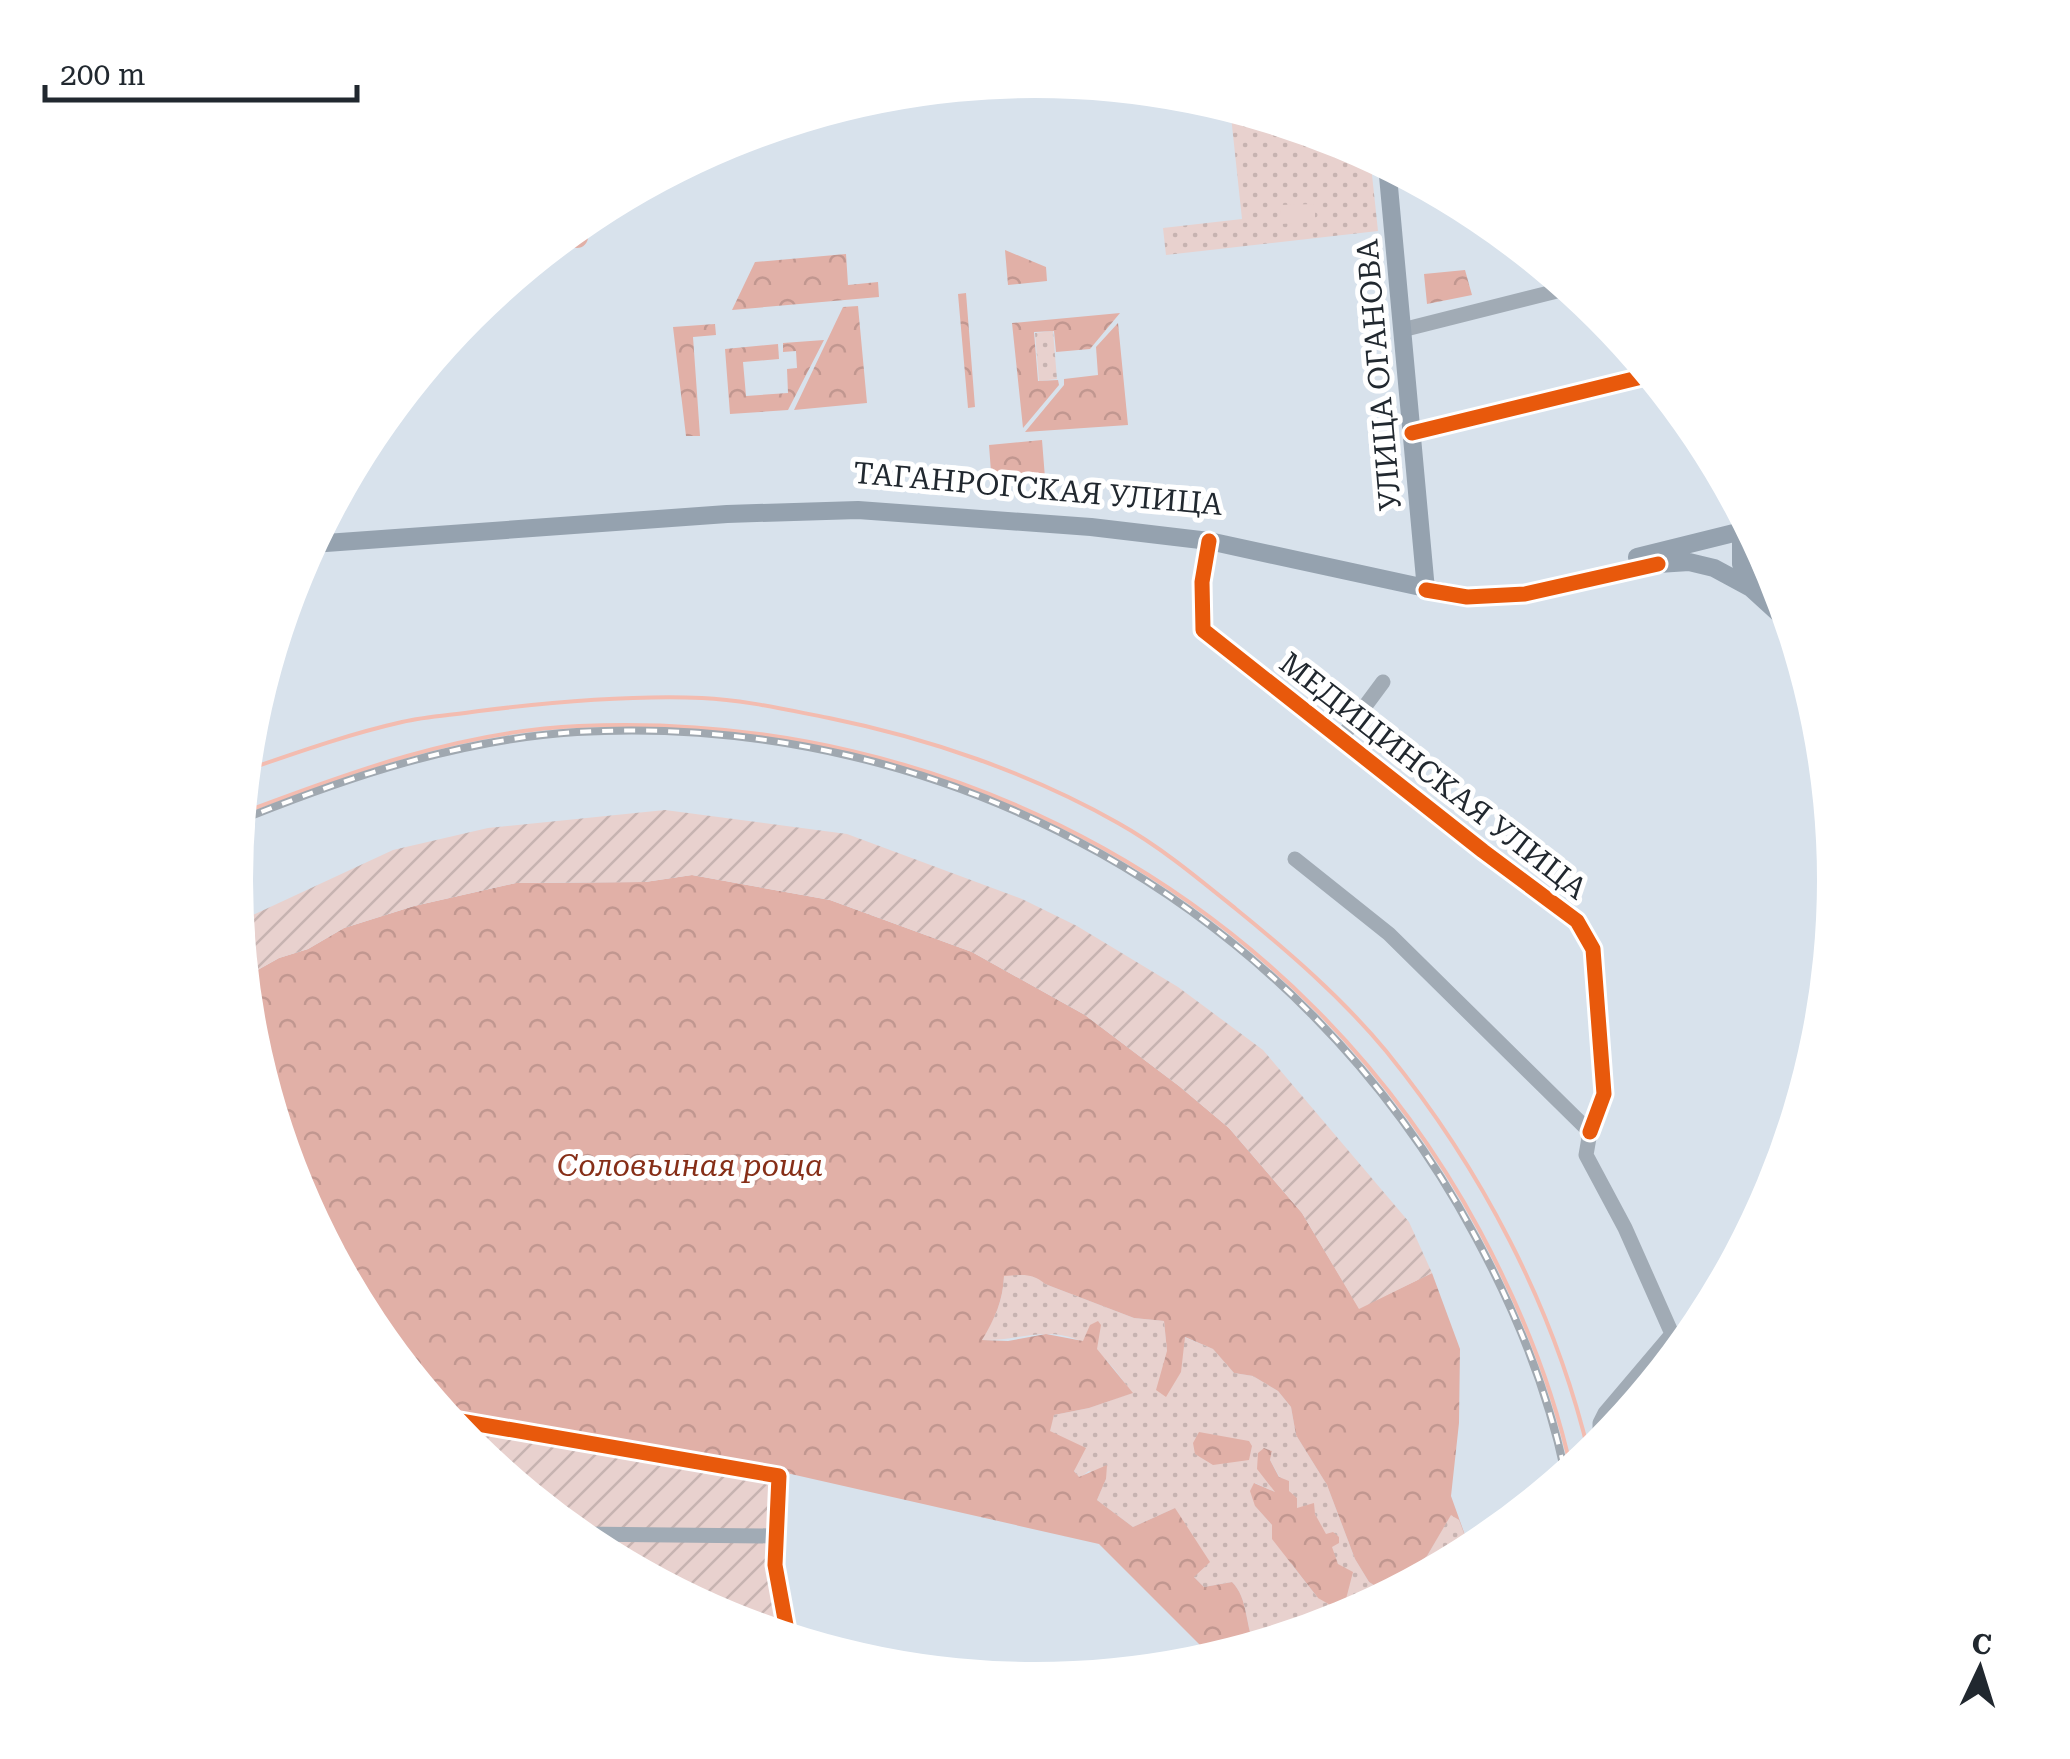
<svg xmlns="http://www.w3.org/2000/svg" width="2070" height="1759" viewBox="0 0 2070 1759" font-family="'Roboto Serif',serif">
	<style>
		.grass { fill: url(#grass-dots); fill-rule: evenodd }
		.forest { fill: url(#forest-crowns) }
		.garden { fill: url(#garden-furrows) }
		.pitch { fill: #e8d1ce }
		.lines { fill: none; stroke-linecap: round; stroke-linejoin: round }
		.stream { stroke: #f3bcb0; stroke-width: 4 }
		.minor { stroke: #a1abb5; stroke-width: 15 }
		.major { stroke: #95a2af; stroke-width: 18 }
		.rail-casing { stroke: #a0a8b0; stroke-width: 8 }
		.rail { stroke: #fff; stroke-width: 4; stroke-dasharray: 11; stroke-linecap: butt }
		.cycleway-casing { stroke: #fff; stroke-width: 21 }
		.cycleway { stroke: #e8590c; stroke-width: 15 }
		.labels { text-anchor: middle; stroke-width: 10; stroke-linejoin: round; paint-order: stroke }
		.street-label { font-size: 30px; fill: #21282f; stroke: #fff }
		.park-label { font-size: 30px; font-style: italic; fill: #862e17; stroke: #fff }
	</style>
	<defs>
		<pattern id="grass-dots" width="8" height="8" patternUnits="userSpaceOnUse" patternTransform="scale(2.5)"><rect width="8" height="8" fill="#e8d1ce"/><path d="M2 2h.1M6 6h.1" fill="none" stroke="#c7b3b1" stroke-width="1.8" stroke-linecap="round"/></pattern>
		<pattern id="forest-crowns" width="20" height="18" patternUnits="userSpaceOnUse" patternTransform="scale(2.5)"><rect width="20" height="18" fill="#e1b0a7"/><path d="M2 6a3 3 0 1 1 6 0M12 15a3 3 0 1 1 6 0" fill="none" stroke="#c19790"/></pattern>
		<pattern id="garden-furrows" width="10" height="10" patternUnits="userSpaceOnUse" patternTransform="scale(2.5)"><rect width="10" height="10" fill="#e8d1ce"/><path d="M-1 1l2-2M0 10L10 0M9 11l2-2" fill="none" stroke="#c7b3b1"/></pattern>
	</defs>
	<rect width="100%" height="100%" fill="#d8e2ec"/>
	<path class="grass" d="M 1230,107 L 1341,141 L 1370,156 L 1378,231 L 1166,255 L 1163,228 L 1242,219 Z
		M 1053,331 L 1057,379 L 1039,381 L 1035,333 Z
		M 1029,1274 L 1037,1276 L 1045,1284 L 1134,1318 L 1164,1321 L 1167,1351 L 1184,1337 L 1213,1349 L 1234,1373 L 1253,1376 L 1278,1391 L 1291,1407 L 1296,1435 L 1327,1485 L 1355,1559 L 1369,1582 L 1385,1592 L 1427,1556 L 1451,1514 L 1459,1520 L 1467,1542 L 1462,1552 L 1442,1560 L 1438,1566 L 1340,1618 L 1254,1644 C 1245,1623 1248,1598 1232,1582 L 1204,1587 L 1194,1577 L 1175,1508 L 1133,1527 L 1097,1500 L 1106,1479 L 1089,1471 L 1079,1478 L 1049,1431 L 1054,1415 L 1089,1408 L 1132,1393 C 1110,1361 1088,1333 1045,1334 C 1023,1335 1003,1341 981,1340 C 995,1319 1003,1301 1004,1275 ZM 1264,1448 L 1272,1451 L 1270,1460 L 1297,1508 L 1315,1514 L 1338,1564 L 1318,1598 L 1292,1565 L 1272,1525 L 1255,1506 L 1255,1483 L 1277,1493 Z"/>
	<path class="forest" d="M566 237a11 11 0 1 1 22 0a11 11 0 1 1-22 0Z
		M 1005,250 L 1046,267 L 1047,281 L 1008,285 Z
		M 846,254 L 848,285 L 878,282 L 879,297 L 732,310 L 755,262 Z
		M 1465,270 L 1472,295 L 1427,304 L 1424,274 Z
		M 966,293 L 975,407 L 968,408 L 958,294 Z
		M 858,306 L 867,403 L 794,410 L 843,307 Z
		M 1120,313 L 1090,349 L 1056,352 L 1054,331 L 1034,332 L 1038,381 L 1058,380 L 1059,385 L 1023,428 L 1012,323 Z
		M 1118,323 L 1128,425 L 1025,432 L 1064,385 L 1064,379 L 1098,375 L 1096,347 Z
		M 715,324 L 716,335 L 693,337 L 700,436 L 686,436 L 673,327 Z
		M 824,340 L 788,410 L 730,414 L 725,349 L 778,344 L 779,359 L 743,362 L 746,396 L 788,393 L 787,369 L 797,368 L 796,351 L 783,352 L 783,343 Z
		M 1042,440 L 1045,478 L 991,472 L 989,445 Z
		M 692,875 L 830,900 L 972,952 L 1085,1015 L 1179,1086 L 1229,1128 L 1302,1213 L 1359,1308 L 1432,1273 L 1460,1349 L 1459,1423 L 1451,1496 L 1470,1549 L 1438,1566 L 1442,1560 L 1462,1552 L 1467,1542 L 1459,1520 L 1451,1515 L 1427,1556 L 1385,1592 L 1369,1582 L 1355,1559 L 1327,1485 L 1296,1435 L 1291,1407 L 1278,1391 L 1253,1376 L 1234,1373 L 1213,1349 L 1185,1337 L 1181,1372 L 1166,1397 L 1156,1390 L 1167,1351 L 1164,1321 L 1134,1318 L 1045,1284 C 1032,1272 1021,1275 1004,1276 C 1003,1300 995,1319 982,1340 L 1008,1341 L 1046,1334 L 1083,1341 L 1090,1325 L 1098,1321 L 1101,1325 L 1097,1349 L 1133,1393 L 1089,1408 L 1054,1415 L 1050,1431 L 1086,1448 L 1074,1471 L 1079,1477 L 1107,1465 L 1106,1479 L 1097,1500 L 1133,1527 L 1175,1508 L 1210,1562 L 1194,1577 L 1204,1587 L 1232,1582 C 1248,1598 1245,1623 1254,1644 L 1212,1657 L 1099,1544 L 782,1472 L 444,1414 L 370,1323 L 296,1185 L 251,1035 L 245,977 L 279,958 L 308,949 L 344,928 L 414,906 L 516,883 L 645,882 Z
		M 1199,1432 L 1249,1441 L 1252,1446 L 1249,1460 L 1213,1465 L 1195,1454 L 1193,1443 Z
		M 1264,1448 L 1272,1451 L 1270,1460 L 1279,1477 L 1289,1481 L 1289,1491 L 1297,1498 L 1297,1508 L 1314,1503 L 1315,1514 L 1326,1534 L 1333,1532 L 1339,1537 L 1339,1543 L 1332,1547 L 1338,1564 L 1353,1572 L 1346,1599 L 1332,1606 L 1318,1598 L 1272,1539 L 1272,1525 L 1255,1506 L 1250,1491 L 1254,1483 L 1275,1492 L 1257,1469 L 1258,1453 Z"/>
	<path class="garden" d="M 665,810 L 847,834 L 1022,899 L 1077,926 L 1178,987 L 1263,1050 L 1409,1222 L 1432,1273 L 1359,1309 L 1302,1213 L 1229,1128 L 1179,1086 L 1085,1015 L 972,952 L 830,900 L 692,875 L 645,882 L 516,883 L 414,906 L 344,928 L 308,949 L 279,958 L 245,977 L 240,921 L 393,850 L 488,828 Z
		M 444,1414 L 782,1472 L 773,1602 L 780,1633 L 729,1618 L 590,1544 L 469,1444 Z"/>
	<path class="pitch" d="M 1315,204 L 1315,222 L 1281,224 L 1280,205 Z"/>
	<g class="lines">
		<path class="stream" d="M 246,770 C 298,752 349,734 402,722 C 427,716 454,715 479,711 C 552,702 628,695 702,698 C 745,700 787,710 829,718 C 928,738 1030,773 1118,823 C 1161,847 1199,879 1236,909 C 1289,952 1342,998 1386,1051 C 1481,1168 1554,1307 1589,1454
			M 242,813 C 350,772 462,731 579,726 C 953,709 1302,900 1480,1231 C 1520,1306 1553,1386 1571,1469"/>
		<path class="minor" d="M 1402,330 L 1569,288
			M 1412,433 L 1650,375
			M 1209,541 L 1202,582 L 1203,630 L 1483,851 L 1577,921 L 1593,949 L 1604,1094 L 1590,1132
			M 1340,740 L 1383,682
			M 1295,859 L 1389,934 L 1590,1132 L 1586,1155 L 1625,1228 L 1672,1334 L 1605,1413 L 1600,1423 L 1600,1446
			M 449,1419 L 779,1476 L 775,1565 L 788,1636
			M 579,1534 L 776,1536"/>
		<path class="major" d="M 1387,165 L 1426,590
			M 1741,531 L 1741,564 L 1751,587
			M 312,544 L 727,514 L 858,510 L 1091,527 L 1209,541 L 1467,597 L 1525,594 L 1658,564 L 1689,562 L 1714,568 L 1751,588 L 1788,622
			M 1637,557 L 1750,529"/>
		<defs>
			<path id="rail" d="M 241,820 C 348,777 461,739 577,732 C 949,711 1300,908 1475,1236 C 1515,1310 1548,1391 1565,1473"/>
		</defs>
		<use href="#rail" class="rail-casing"/>
		<use href="#rail" class="rail"/>
		<defs>
			<path id="cycleway" d="M 1412,433 L 1650,375
				M 1209,541 L 1202,582 L 1203,630 L 1483,851 L 1577,921 L 1593,949 L 1604,1094 L 1590,1132
				M 1426,590 L 1467,597 L 1525,594 L 1658,564
				M 449,1419 L 779,1476 L 775,1565 L 788,1636"/>
		</defs>
		<use href="#cycleway" class="cycleway-casing"/>
		<use href="#cycleway" class="cycleway"/>
	</g>
	<g class="labels">
		<g class="street-label">
			<text transform="translate(1379 375) rotate(-95)" y="10">УЛИЦА ОГАНОВА</text>
			<text transform="translate(1038 489) rotate(5)" y="10">ТАГАНРОГСКАЯ УЛИЦА</text>
			<text transform="translate(1433 776) rotate(38)" y="10">МЕДИЦИНСКАЯ УЛИЦА</text>
		</g>
		<g class="park-label">
			<text x="690" y="1176">Соловьиная роща</text>
		</g>
	</g>
	<path d="M0 0H2070V1759H0ZM253 880a782 782 0 1 1 1564 0a782 782 0 1 1-1564 0Z" fill="#fff" fill-rule="evenodd"/>
	<g transform="translate(1980 1669) rotate(4)" stroke="#ffffff" stroke-width="8" paint-order="stroke">
	<path d="M0-8L18 38L0 25L-18 38Z" fill="#21282f"/>
	<text y="-15" font-size="28" font-weight="bold" text-anchor="middle" fill="#21282f">С</text>
	</g>
	<path d="M45 85v15h312v-15" fill="none" stroke="#21282f" stroke-width="5"/>
	<text x="60" y="85" font-size="30" fill="#21282f" stroke="#ffffff" stroke-width="8" paint-order="stroke">200 m</text>
</svg>
